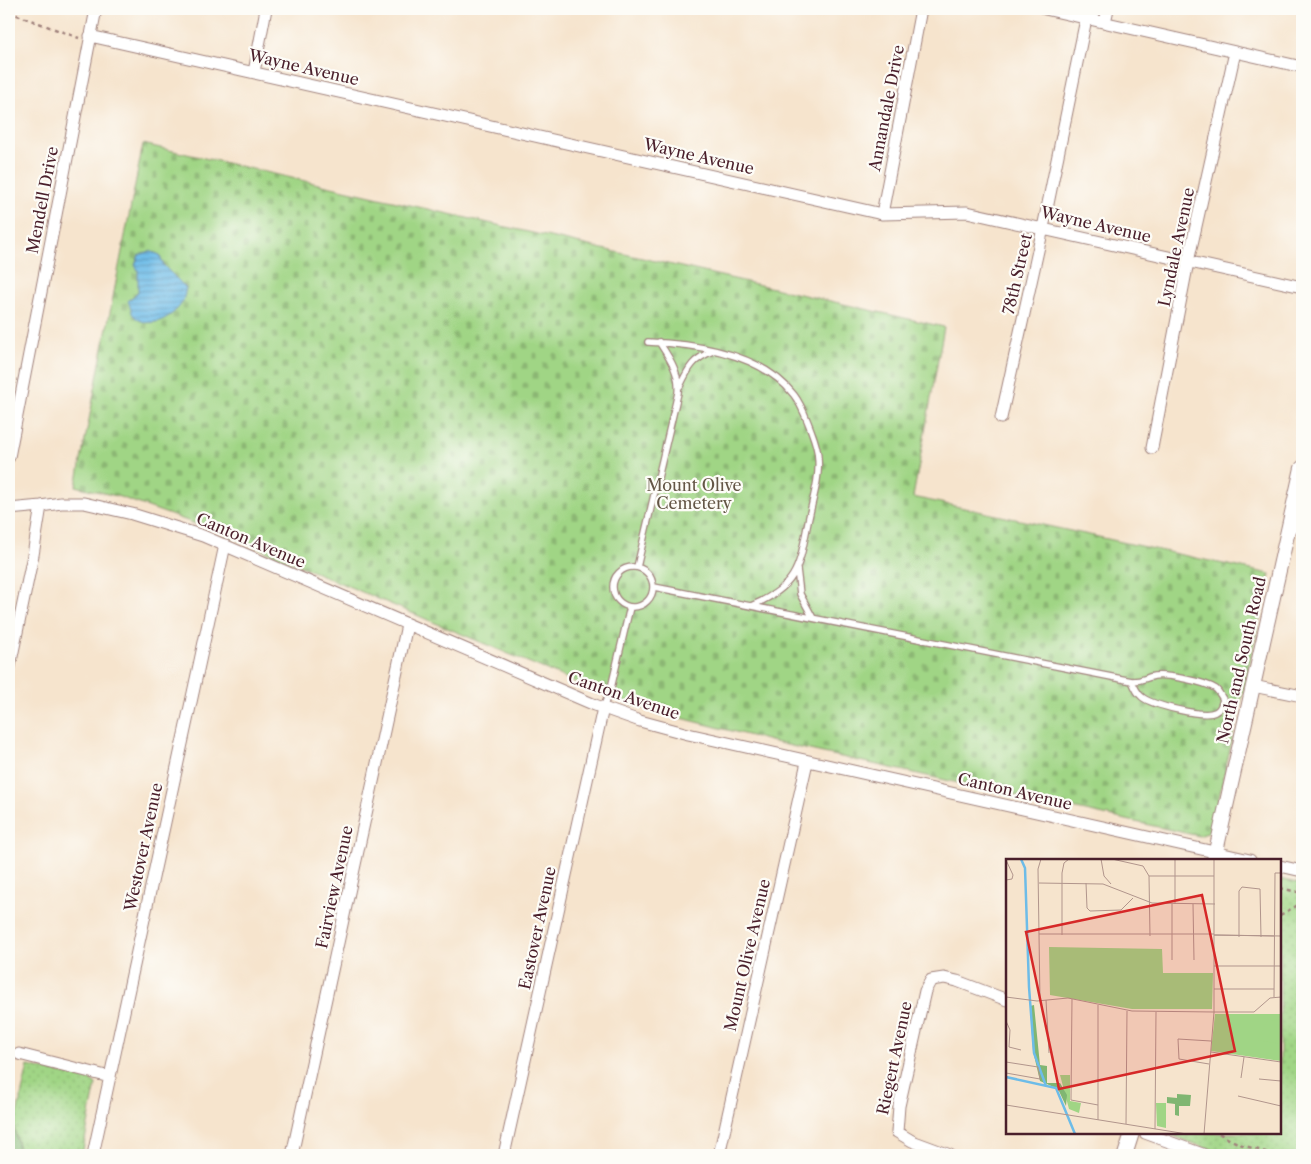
<svg xmlns="http://www.w3.org/2000/svg" width="1311" height="1164" viewBox="0 0 1311 1164" font-family="'Libre Caslon Text',serif">
	<style>
		.grass { fill: url(#grass-dots); stroke: #757a58 }
		.forest { fill: url(#forest-firs); stroke: #656a4e }
		.cemetery { fill: url(#cemetery-stones); stroke: #757a58 }
		.water { fill: url(#water-rules); stroke: #5c6e8a }
		.lines { fill: none; stroke-linecap: round; stroke-linejoin: round }
		.stream { stroke: #6dbce8; stroke-width: 4 }
		.service-casing { stroke: #a0827c; stroke-width: 8 }
		.minor-casing { stroke: #a0827c; stroke-width: 13 }
		.tertiary-casing { stroke: #a0827c; stroke-width: 16 }
		.path { stroke: #a0827c; stroke-width: 2.5; stroke-dasharray: 4 4; stroke-linecap: butt }
		.service { stroke: #fff; stroke-width: 5.5 }
		.minor { stroke: #fff; stroke-width: 11 }
		.tertiary { stroke: #fff; stroke-width: 14 }
		.labels { text-anchor: middle; stroke-width: 4.5; stroke-linejoin: round; paint-order: stroke }
		.street-label { font-size: 16px; fill: #4a1f2b; stroke: #fdfcf7 }
		.park-label { font-size: 16px; fill: #645646; stroke: #fdfcf7 }
		.inset-river { fill: none; stroke: #6dbce8; stroke-width: 2.5 }
		.inset-road { fill: none; stroke: #b1958c; stroke-width: 1 }
		.view { fill: #d62828; fill-opacity: 0.15; stroke: #d62828; stroke-width: 2.5 }
		.inset-edge { fill: none; stroke: #4a1f2b; stroke-width: 2.5 }
	</style>
	<defs>
		<pattern id="grass-dots" width="8" height="8" patternUnits="userSpaceOnUse" patternTransform="scale(1.25)"><rect width="8" height="8" fill="#a0d585"/><path d="M2 2h.1M6 6h.1" fill="none" stroke="#8bb673" stroke-width="1.8" stroke-linecap="round"/></pattern>
		<pattern id="forest-firs" width="22" height="20" patternUnits="userSpaceOnUse" patternTransform="scale(1.25)"><rect width="22" height="20" fill="#80b672"/><path d="M5 1l3.5 6h-7zM16 11l3.5 6h-7z" fill="#6b935e"/></pattern>
		<pattern id="cemetery-stones" width="16" height="16" patternUnits="userSpaceOnUse" patternTransform="scale(1.25)"><rect width="16" height="16" fill="#a0d585"/><path d="M2 7V4a2 2 0 0 1 4 0v3zM10 15v-3a2 2 0 0 1 4 0v3z" fill="#8bb673"/></pattern>
		<pattern id="water-rules" width="6" height="5" patternUnits="userSpaceOnUse" patternTransform="scale(1.25)"><rect width="6" height="5" fill="#6dbce8"/><path d="M0 2.5h6" fill="none" stroke="#5c98bc"/></pattern>
	</defs>
	<rect width="100%" height="100%" fill="#fdfcf7"/>
	<filter id="ink" filterUnits="userSpaceOnUse"><feTurbulence type="fractalNoise" baseFrequency=".02" numOctaves="2"/><feDisplacementMap in="SourceGraphic" scale="10" xChannelSelector="R" yChannelSelector="G"/><feConvolveMatrix kernelMatrix="1 2 1 2 8 2 1 2 1" color-interpolation-filters="sRGB"/></filter>
	<filter id="wash" filterUnits="userSpaceOnUse"><feTurbulence type="fractalNoise" baseFrequency=".0096" numOctaves="4" result="noise"/><feDisplacementMap in="SourceGraphic" scale="20" xChannelSelector="R" yChannelSelector="G"/><feGaussianBlur stdDeviation="1.12" result="paint"/><feColorMatrix in="noise" values="0 0 0 0 0 0 0 0 0 0 0 0 0 0 0 0 0 1.4 0 .05"/><feComposite in="paint" operator="in"/></filter>
	<g filter="url(#wash)">
		<rect width="100%" height="100%" fill="#f6e4cd"/>
		<path class="grass" d="M 1280,879 L 1302,884 L 1302,1155 L 1225,1155 L 1165,1133 L 1280,1133 Z
			M 28,1066 L 91,1080 L 96,1084 L 82,1155 L 20,1155 L 14,1127 Z"/>
		<path class="forest" d="M 9,1126 L 14,1127 L 20,1155 L 9,1155 Z"/>
		<path class="cemetery" d="M 143,144 L 944,327 L 913,497 L 1270,574 L 1212,828 L 1207,833 L 1199,836 L 778,743 L 639,707 L 587,687 L 227,535 L 120,497 L 76,486 Z"/>
		<path class="water" d="M 150,251 L 160,255 L 164,266 L 186,288 C 185,293 184,299 182,303 C 172,318 149,331 134,316 C 131,313 130,305 128,301 L 138,292 L 138,270 L 135,265 L 139,255 Z"/>
		<g class="lines">
			<path class="stream" d="M 9,13 L 9,9"/>
		</g>
	</g>
	<g filter="url(#ink)">
		<g class="lines">
			<defs>
				<path id="service" d="M 648,342 C 697,344 762,353 794,395 C 801,404 805,415 809,425 C 813,436 818,447 818,458 C 820,479 812,501 808,522 C 799,568 798,586 751,606
					M 680,386 C 689,367 693,359 713,351
					M613 587a20 20 0 1 1 40 0a20 20 0 1 1-40 0Z
					M 637,567 L 678,393 C 680,373 670,359 659,342
					M 797,569 L 800,594 L 813,618
					M 654,587 L 1132,681 C 1144,681 1144,678 1154,676 C 1167,674 1206,682 1216,689 C 1219,692 1221,696 1223,699 C 1222,704 1220,710 1215,712 C 1204,718 1152,705 1142,697 C 1137,693 1134,686 1132,681
					M 603,708 L 611,688 L 630,607
					M 9,1051 L 19,1054"/>
				<path id="minor" d="M 1045,9 L 1302,67
					M 1105,22 L 1108,9
					M 90,36 L 882,214 L 967,212 L 1302,287
					M 254,72 L 266,9
					M 882,214 L 921,9
					M 1001,418 L 1043,228 L 1086,19
					M 1152,448 L 1188,262 L 1235,52
					M 9,457 L 96,9
					M 9,509 L 41,506 L 61,503 L 84,503 L 132,514 L 203,536 L 595,705 L 640,721 L 688,734 L 1250,860
					M 1289,525 L 1302,528
					M 9,671 L 33,555 L 41,506
					M 1253,686 L 1302,696
					M 1280,866 L 1302,871
					M 19,1054 L 110,1077
					M 1145,1133 L 1205,1155
					M 93,1155 L 225,545
					M 292,1155 L 407,625
					M 504,1155 L 603,708
					M 719,1155 L 807,762
					M 950,1155 L 912,1141 L 897,1132 L 899,1106 L 925,991 L 931,980 L 944,978 L 957,981 L 1007,1000"/>
				<path id="tertiary" d="M 1214,860 L 1302,468
					M 1125,1155 L 1132,1133"/>
			</defs>
			<use href="#service" class="service-casing"/>
			<use href="#minor" class="minor-casing"/>
			<use href="#tertiary" class="tertiary-casing"/>
			<path class="path" d="M 9,12 L 79,38
				M 1280,888 L 1302,893
				M 1280,915 L 1302,903
				M 1219,1133 C 1236,1145 1256,1149 1276,1155"/>
			<use href="#service" class="service"/>
			<use href="#minor" class="minor"/>
			<use href="#tertiary" class="tertiary"/>
		</g>
	</g>
	<g class="labels">
		<g class="street-label">
			<text transform="translate(304 67) rotate(13)" y="6">Wayne Avenue</text>
			<text transform="translate(886 108) rotate(-79)" y="6">Annandale Drive</text>
			<text transform="translate(699 156) rotate(13)" y="6">Wayne Avenue</text>
			<text transform="translate(42 200) rotate(-79)" y="6">Mendell Drive</text>
			<text transform="translate(1096 224) rotate(13)" y="6">Wayne Avenue</text>
			<text transform="translate(1176 247) rotate(-78)" y="6">Lyndale Avenue</text>
			<text transform="translate(1017 274) rotate(-77)" y="6">78th Street</text>
			<text transform="translate(251 540) rotate(23)" y="6">Canton Avenue</text>
			<text transform="translate(1241 660) rotate(-77)" y="6">North and South Road</text>
			<text transform="translate(624 695) rotate(19)" y="6">Canton Avenue</text>
			<text transform="translate(1015 791) rotate(13)" y="6">Canton Avenue</text>
			<text transform="translate(143 847) rotate(-78)" y="6">Westover Avenue</text>
			<text transform="translate(334 887) rotate(-78)" y="6">Fairview Avenue</text>
			<text transform="translate(537 928) rotate(-78)" y="6">Eastover Avenue</text>
			<text transform="translate(747 955) rotate(-77)" y="6">Mount Olive Avenue</text>
			<text transform="translate(894 1058) rotate(-78)" y="6">Riegert Avenue</text>
		</g>
		<g class="park-label">
			<text x="694" y="491">Mount Olive<tspan x="694" dy="18">Cemetery</tspan></text>
		</g>
	</g>
	<g transform="translate(1006 859)">
		<rect width="275" height="275" fill="#f6e4cd"/>
		<path d="M 209,155 L 275,155 L 275,202 L 205,192 ZM 54,216 L 64,216 L 64,242 L 75,244 L 73,254 L 63,250 ZM 150,244 L 160,244 L 160,269 L 151,267 Z" fill="#a0d585"/>
		<path d="M 28,146 L 34,206 L 41,207 L 41,224 L 54,224 L 61,236 L 60,247 L 52,230 L 34,222 L 27,192 L 24,147 ZM 171,235 L 185,236 L 184,247 L 173,247 L 173,257 L 169,256 L 169,245 L 161,244 L 161,238 L 171,239 Z" fill="#80b672"/>
		<path d="M 43,88 L 156,90 L 157,114 L 207,114 L 206,150 L 126,150 L 44,136 Z" fill="#a0d585"/>
		<path d="M 275,160 L 275,185 L 252,181 L 261,163 Z" fill="#a0d585"/>
		<path class="inset-river" d="M 15,0 L 19,9 L 23,128 L 28,194 L 40,227M 0,218 L 50,229 L 69,275"/>
		<path class="inset-road" d="M 95,0 L 98,17 L 105,25M 106,0 L 137,7 L 143,17 L 208,17M 0,1 L 7,16 L 6,20 L 0,21M 143,17 L 144,77M 33,24 L 97,25 L 146,44 L 209,45M 80,24 L 81,49 L 84,52 L 115,51 L 127,39M 169,45 L 169,0M 187,45 L 188,101M 33,75 L 208,75M 56,76 L 56,14 L 58,4 L 63,0M 208,76 L 275,77M 208,76 L 268,77M 233,78 L 233,32 L 236,28 L 254,30 L 255,78M 166,101 L 166,45M 208,107 L 275,107M 208,130 L 268,130M 0,138 L 31,142 L 62,139 L 126,152 L 208,153 L 248,153 L 264,139 L 275,138M 268,138 L 269,14 L 275,14M 66,140 L 65,241 L 92,246M 40,141 L 43,194M 34,142 L 32,10 L 35,0M 0,162 L 4,171 L 3,188 L 15,191M 205,193 L 275,203M 0,203 L 32,208 L 34,220 L 0,214M 203,205 L 173,200 L 172,180 L 205,182M 235,219 L 238,198M 253,220 L 275,222M 232,237 L 275,247M 0,246 L 181,275M 92,261 L 92,146M 120,265 L 121,152M 149,270 L 150,153M 198,275 L 208,153 L 208,0"/>
		<path class="view" d="M 196,36 L 229,192 L 53,230 L 20,73 Z"/>
		<rect width="275" height="275" class="inset-edge"/>
	</g>
	<rect width="1311" height="1164" fill="none" stroke="#fdfcf7" stroke-width="30"/>
</svg>
